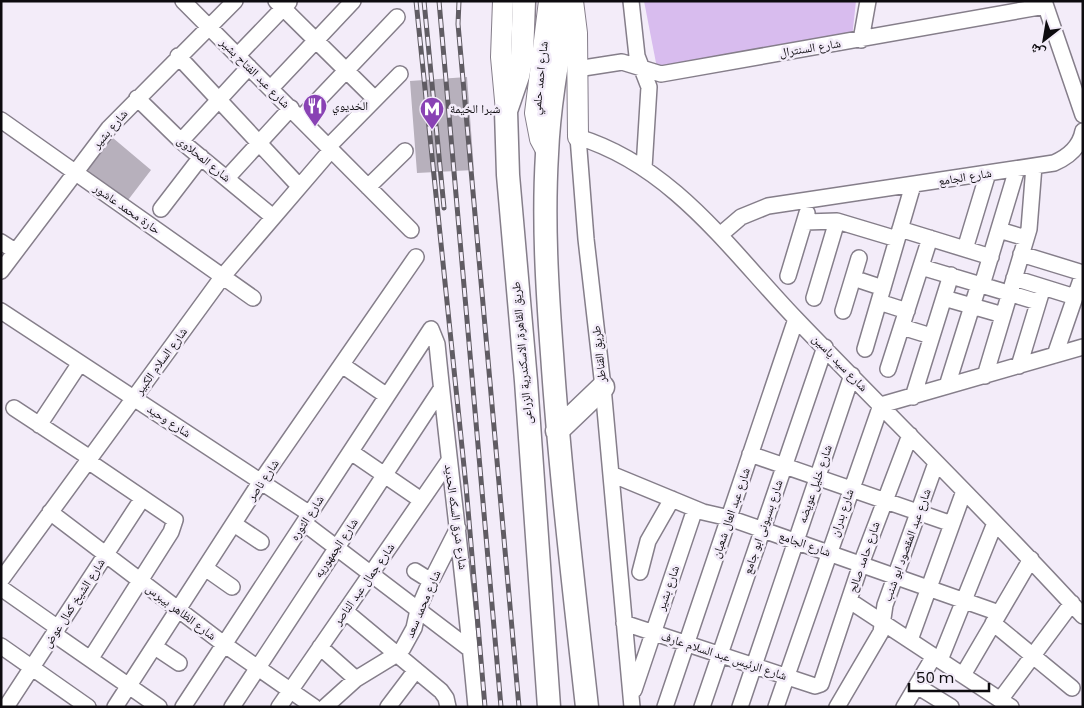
<svg xmlns="http://www.w3.org/2000/svg" width="1084" height="708" viewBox="0 0 1084 708" font-family="Poppins,'Noto Naskh Arabic',sans-serif">
	<style>
		.green { fill: #d8bcee }
		.building { fill: #b7b0bc }
		.lines { fill: none; stroke-linecap: round; stroke-linejoin: round }
		.minor-casing { stroke: #857e8a; stroke-width: 18 }
		.major-casing { stroke: #857e8a; stroke-width: 22 }
		.highway-casing { stroke: #857e8a; stroke-width: 25 }
		.minor { stroke: #fff; stroke-width: 15 }
		.major { stroke: #fff; stroke-width: 20 }
		.highway { stroke: #fff; stroke-width: 22 }
		.rail-casing { stroke: #605c63; stroke-width: 5 }
		.rail { stroke: #f3ecf9; stroke-width: 3; stroke-dasharray: 9; stroke-linecap: butt }
		.labels { text-anchor: middle; stroke-width: 5; stroke-linejoin: round; paint-order: stroke }
		.street-label { font-size: 12px; fill: #0d0b0f; stroke: #f3ecf9 }
		.poi-label { font-size: 12px; fill: #0d0b0f; stroke: #f3ecf9; text-anchor: start }
	</style>
	<rect width="100%" height="100%" fill="#f3ecf9"/>
	<path class="green" d="M 644,1 L 856,1 L 852,38 L 657,68 Z"/>
	<path class="building" d="M 467,77 L 474,170 L 417,173 L 410,81 Z
		M 113,138 L 151,170 L 125,204 L 83,176 Z"/>
	<g class="lines">
		<defs>
			<path id="minor" d="M 183,1 L 411,230
				M 276,1 L 375,99
				M 631,1 L 637,56 L 649,87 L 644,168
				M 1044,1 L 1083,115
				M 861,40 L 868,1
				M 238,55 L 289,2
				M 178,56 L 299,186
				M 577,69 L 622,62 L 661,74 L 1045,6
				M 271,88 L 353,1
				M 137,98 L 181,141 L 273,217
				M 301,118 L 397,17
				M 1,120 L 253,298
				M 181,141 L 249,67
				M 328,147 L 400,74
				M 227,178 L 291,108
				M 368,187 L 405,151
				M 161,209 L 201,157
				M 805,222 L 837,221 L 897,239
				M 900,229 L 991,257
				M 999,230 L 1026,238
				M 720,235 L 741,217 L 768,206 L 1054,163 C 1068,157 1080,147 1083,131
				M 1,242 L 15,251
				M 965,249 L 988,173
				M 1021,254 L 1083,273
				M 921,267 L 1038,302
				M 1,271 L 109,128 L 235,1
				M 788,276 L 807,213
				M 853,278 L 883,288
				M 1014,278 L 1075,297
				M 982,285 L 1017,169
				M 814,298 L 837,221
				M 944,298 L 1003,315
				M 879,302 L 907,311
				M 1,311 L 310,514
				M 843,311 L 859,258
				M 902,327 L 931,336
				M 865,349 L 913,185
				M 1055,355 L 1083,274
				M 342,365 L 387,396
				M 1019,366 L 1043,287
				M 888,369 L 930,238
				M 985,376 L 1029,229 L 1034,166
				M 947,386 L 979,284
				M 913,397 L 951,275
				M 14,408 L 90,458
				M 39,425 L 80,363
				M 351,452 L 421,500
				M 750,454 L 952,524
				M 88,461 L 175,520 L 171,532 L 91,658
				M 611,474 L 703,512 L 729,518 L 999,613
				M 50,512 L 225,645 L 314,707
				M 304,523 L 471,650
				M 234,524 L 261,542
				M 205,568 L 232,587
				M 415,571 L 431,581
				M 640,572 L 648,541 L 672,499
				M 1,580 L 223,276 L 331,150
				M 1,588 L 58,628
				M 850,601 L 1011,707
				M 345,611 L 441,691 L 446,698 L 448,707
				M 624,623 L 815,686 L 821,684 L 861,564 L 910,435
				M 993,623 L 1072,688
				M 54,634 L 159,707
				M 910,640 L 964,491
				M 1,646 L 88,707
				M 155,647 L 179,663
				M 320,647 L 356,679
				M 940,660 L 995,523
				M 963,675 L 1031,559
				M 917,686 L 951,707
				M 634,690 L 695,509
				M 1000,700 L 1072,603
				M 6,707 L 142,499
				M 115,707 L 261,481 L 416,257
				M 183,707 L 431,329 L 437,344 C 449,465 465,585 476,707
				M 232,707 L 441,389
				M 279,707 L 448,462
				M 325,707 L 356,679 L 397,654 L 403,648 L 414,628 L 418,610 L 427,589 L 458,528
				M 388,707 L 416,670
				M 632,707 L 603,387 L 586,239 L 578,137 C 673,166 730,250 796,319 C 891,418 990,514 1083,616
				M 665,707 L 796,319
				M 702,707 L 825,347
				M 740,707 L 852,375
				M 776,707 L 881,405 L 1083,347
				M 837,707 L 881,632 L 885,605 L 936,463
				M 904,707 L 934,656"/>
			<path id="major" d="M 503,1 L 501,57 L 506,111
				M 573,1 L 577,33 L 578,137
				M 547,152 L 540,139 L 535,113 L 549,1"/>
			<path id="highway" d="M 524,1 L 522,56 L 518,76 L 506,111 L 508,175 L 526,381 L 549,707
				M 568,1 C 559,52 549,103 547,154 C 543,221 547,287 552,354 C 560,472 574,589 587,707
				M 557,431 L 603,387"/>
		</defs>
		<use href="#minor" class="minor-casing"/>
		<use href="#major" class="major-casing"/>
		<use href="#highway" class="highway-casing"/>
		<use href="#minor" class="minor"/>
		<use href="#major" class="major"/>
		<use href="#highway" class="highway"/>
		<defs>
			<path id="rail" d="M 416,1 L 466,486 L 485,707
				M 424,1 L 444,208
				M 439,1 L 501,707
				M 459,1 L 458,24 L 519,707"/>
		</defs>
		<use href="#rail" class="rail-casing"/>
		<use href="#rail" class="rail"/>
	</g>
	<defs>
		<symbol id="restaurant-pin" viewBox="-11 -11 22 30"><path d="M0 17L-7.5 6A9.5 9.5 0 1 1 7.5 6Z" fill="#8942b4" stroke="#f3ecf9"/><path d="M-5-6h1v4h1v-4h1v4h1v-4h1v5L-1.5 .5V6h-2V.5L-5-1ZM5-6V6H3V1.5H1.5Q1.5-4 5-6Z" fill="#fff"/></symbol>
		<symbol id="metro-pin" viewBox="-11 -11 22 30"><path d="M0 17L-7.5 6A9.5 9.5 0 1 1 7.5 6Z" fill="#8942b4" stroke="#f3ecf9"/><path d="M-5.5 5V-5H-3L0 0L3-5H5.5V5H3V-.5L0 4L-3-.5V5Z" fill="#fff"/></symbol>
	</defs>
	<g fill-rule="evenodd">
		<use href="#restaurant-pin" x="301" y="92" width="28" height="38"/>
		<use href="#metro-pin" x="418" y="95" width="28" height="38"/>
	</g>
	<g class="labels">
		<g class="street-label">
			<text transform="translate(810 48) rotate(-9)" y="4">شارع السنترال</text>
			<text transform="translate(255 73) rotate(45)" y="4">شارع عبد الفتاح بشير</text>
			<text transform="translate(540 78) rotate(-84)" y="4">شارع احمد حلمي</text>
			<text transform="translate(110 129) rotate(-49)" y="4">شارع بشير</text>
			<text transform="translate(204 159) rotate(39)" y="4">شارع المحلاوى</text>
			<text transform="translate(965 177) rotate(-9)" y="4">شارع الجامع</text>
			<text transform="translate(127 209) rotate(35)" y="4">حارة محمد عاشور</text>
			<text transform="translate(522 353) rotate(-95)" y="4">طريق القاهرة, الاسكندرية الزراعى</text>
			<text transform="translate(599 354) rotate(-96)" y="4">طريق القناطر</text>
			<text transform="translate(161 361) rotate(-54)" y="4">شارع السلام الكبير</text>
			<text transform="translate(840 363) rotate(46)" y="4">شارع سيد ياسين</text>
			<text transform="translate(169 421) rotate(33)" y="4">شارع وحيد</text>
			<text transform="translate(263 480) rotate(-56)" y="4">شارع ناصر</text>
			<text transform="translate(815 484) rotate(-71)" y="4">شارع خليل عويضه</text>
			<text transform="translate(731 513) rotate(-71)" y="4">شارع عبد العال شعبان</text>
			<text transform="translate(842 513) rotate(-71)" y="4">شارع بدران</text>
			<text transform="translate(456 517) rotate(82)" y="4">شارع شرق السكه الحديد</text>
			<text transform="translate(307 518) rotate(-57)" y="4">شارع الثوره</text>
			<text transform="translate(763 527) rotate(-71)" y="4">شارع بسيونى ابو جامع</text>
			<text transform="translate(805 544) rotate(19)" y="4">شارع الجامع</text>
			<text transform="translate(907 545) rotate(-70)" y="4">شارع عبد المقصود ابو شنب</text>
			<text transform="translate(336 548) rotate(-56)" y="4">شارع الجمهوريه</text>
			<text transform="translate(864 557) rotate(-71)" y="4">شارع حامد صالح</text>
			<text transform="translate(364 584) rotate(-55)" y="4">شارع جمال عبد الناصر</text>
			<text transform="translate(668 588) rotate(-71)" y="4">شارع بشير</text>
			<text transform="translate(74 603) rotate(-57)" y="4">شارع الشيخ كمال عوض</text>
			<text transform="translate(423 604) rotate(-67)" y="4">شارع محمد سعد</text>
			<text transform="translate(181 612) rotate(37)" y="4">شارع الظاهر بيبرس</text>
			<text transform="translate(724 656) rotate(18)" y="4">شارع الرئيس عبد السلام عارف</text>
		</g>
		<g class="poi-label">
			<text x="332" y="110">الخديوي</text>
			<text x="450" y="113">شبرا الخيمة</text>
		</g>
	</g>
	<rect width="1084" height="708" fill="none" stroke="#0d0b0f" stroke-width="5"/>
	<g transform="translate(1044 40) rotate(211)" stroke="#f3ecf9" stroke-width="4" paint-order="stroke">
	<path d="M0-4L9 19L0 12L-9 19Z" fill="#0d0b0f"/>
	<text y="-8" font-size="14" font-weight="bold" text-anchor="middle" fill="#0d0b0f">ش</text>
	</g>
	<path d="M909 683v8h80v-8" fill="none" stroke="#0d0b0f" stroke-width="2.5"/>
	<text x="916" y="683" font-size="15" fill="#0d0b0f" stroke="#f3ecf9" stroke-width="4" paint-order="stroke">50 m</text>
</svg>
